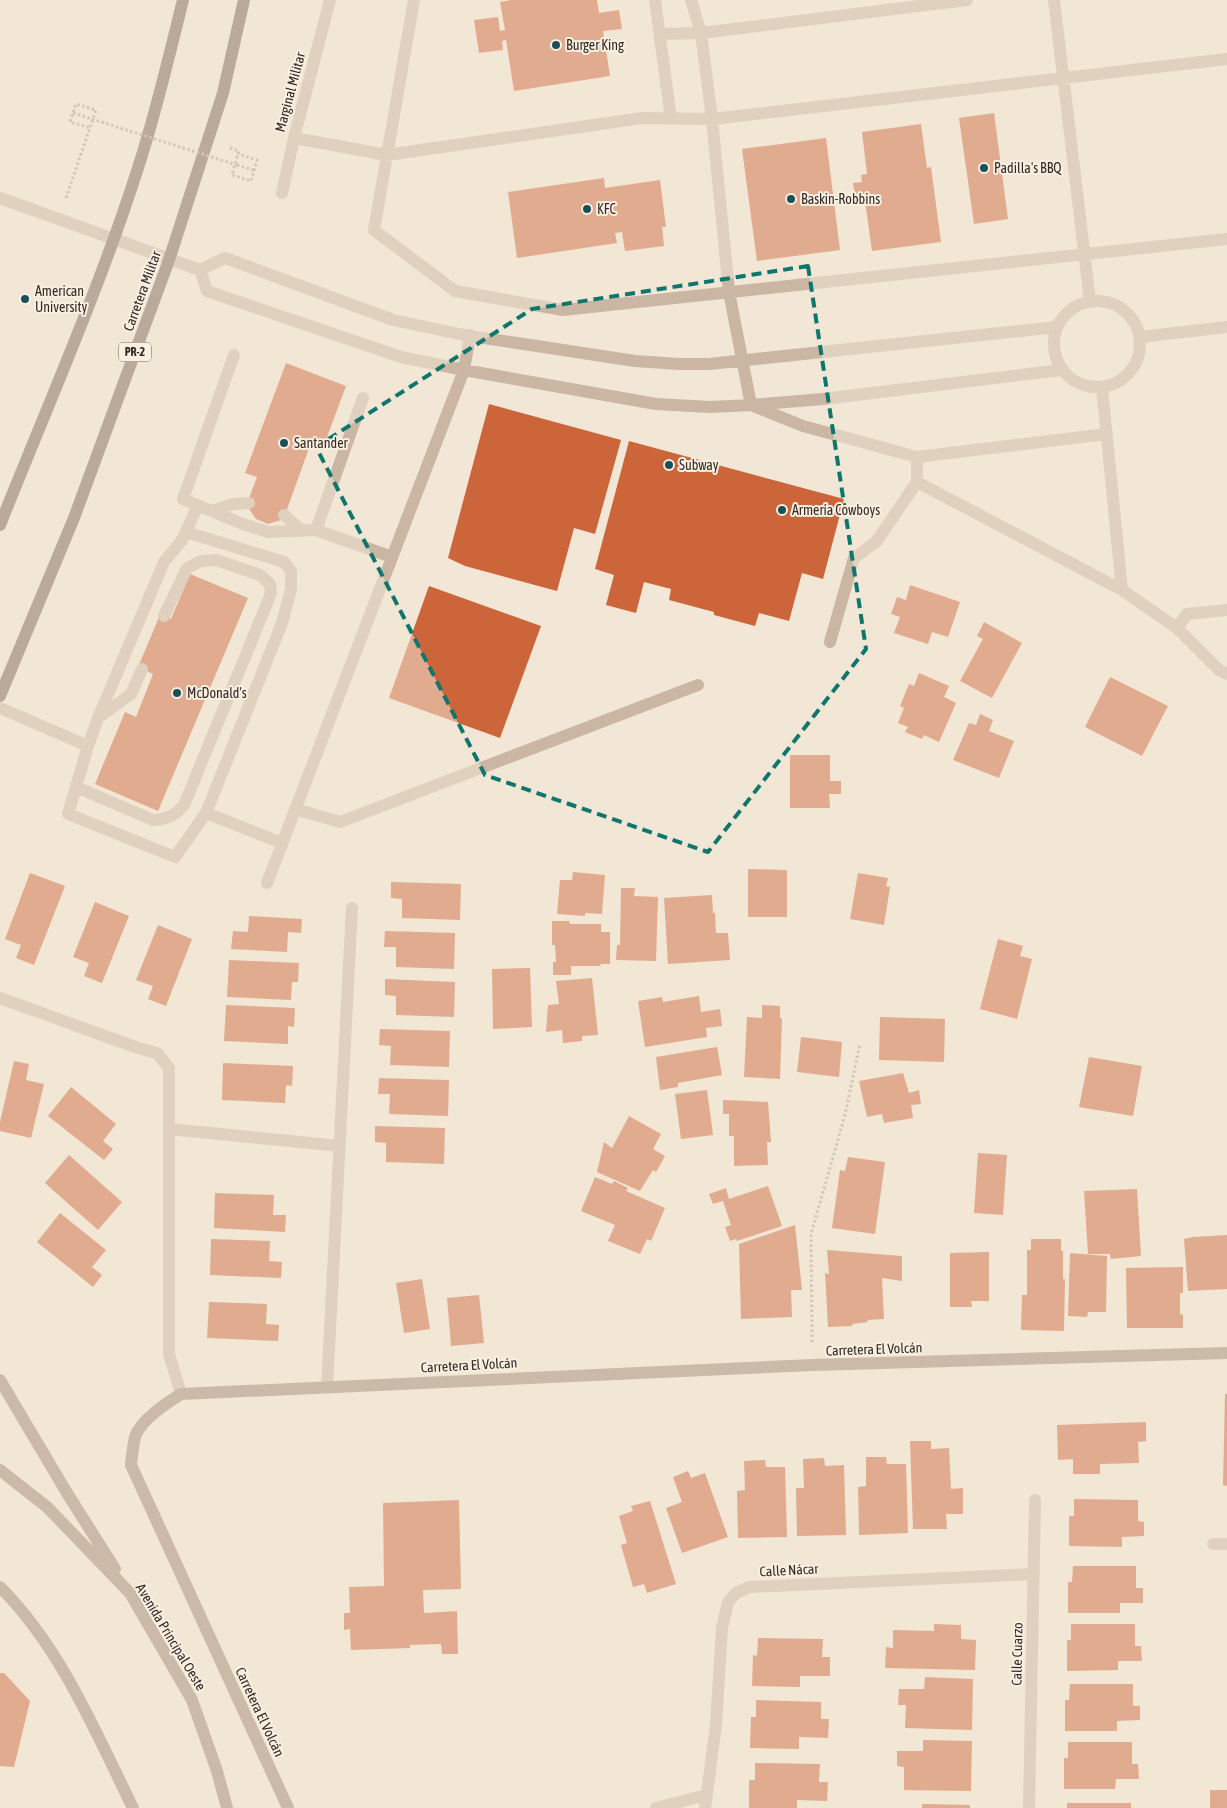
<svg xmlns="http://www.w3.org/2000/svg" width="1227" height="1808" viewBox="0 0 1227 1808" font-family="'Asap Condensed',sans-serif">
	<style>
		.building { fill: #cc653a }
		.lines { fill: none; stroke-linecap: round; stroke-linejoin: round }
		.path { stroke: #b6a08c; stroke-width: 3; stroke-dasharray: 2.5 2.5; stroke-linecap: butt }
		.lane { stroke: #cab6a2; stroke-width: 12 }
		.street { stroke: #cab6a2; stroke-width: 12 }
		.secondary { stroke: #9d8573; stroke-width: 12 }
		.primary { stroke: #776255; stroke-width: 12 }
		.path-bridge { stroke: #b6a08c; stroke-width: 3; stroke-dasharray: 2.5 2.5; stroke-linecap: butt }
		.marked { fill: none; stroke: #0f766e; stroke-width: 4; stroke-dasharray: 10 6; stroke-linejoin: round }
		.poi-dot { fill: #195057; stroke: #faf0e2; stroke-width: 2 }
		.labels { text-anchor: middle; stroke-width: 4; stroke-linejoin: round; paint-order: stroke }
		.shield { fill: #faf0e2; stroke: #6f655e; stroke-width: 1 }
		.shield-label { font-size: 12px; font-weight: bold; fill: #342a25 }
		.poi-label { font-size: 14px; fill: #342a25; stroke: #faf0e2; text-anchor: start }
		.street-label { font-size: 14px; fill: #342a25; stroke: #faf0e2 }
	</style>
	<rect width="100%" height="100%" fill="#f2e6d6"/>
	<path class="building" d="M 511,0 L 597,0 L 599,13 L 619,10 L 622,29 L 603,31 L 610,76 L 514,91 L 506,40 L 502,41 L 503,50 L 479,53 L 474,20 L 498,17 L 500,31 L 505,30 L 500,2 Z
		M 994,113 L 1008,219 L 974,224 L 959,118 Z
		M 921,124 L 927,168 L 931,167 L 941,242 L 872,251 L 864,194 L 855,196 L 853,183 L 862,182 L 861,175 L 867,174 L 862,132 Z
		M 826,138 L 840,250 L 757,261 L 742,149 Z
		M 604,178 L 605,188 L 660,180 L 666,227 L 662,227 L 664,246 L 625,251 L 622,232 L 615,233 L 617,243 L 517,258 L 508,192 Z
		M 286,363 L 346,386 L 324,445 L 312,440 L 286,512 L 281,520 L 268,524 L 256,519 L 249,509 L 249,498 L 257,477 L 245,473 Z
		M 489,404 L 621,440 L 595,534 L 574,528 L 557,591 L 465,566 L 448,558 Z
		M 629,441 L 844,499 L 823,579 L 802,573 L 789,621 L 759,613 L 755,626 L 714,615 L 714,612 L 669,600 L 671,589 L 644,582 L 636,613 L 606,605 L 614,575 L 595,569 Z
		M 190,574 L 248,598 L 158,811 L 95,784 L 125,712 L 136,717 L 153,674 L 138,667 L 160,615 L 171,619 Z
		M 910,585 L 960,602 L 948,637 L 932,632 L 928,644 L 894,633 L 900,617 L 891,614 L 897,597 L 906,600 Z
		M 429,586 L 541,626 L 500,738 L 389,698 Z
		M 984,622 L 1022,643 L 992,698 L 960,681 L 983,639 L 977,636 Z
		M 919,673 L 949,686 L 944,697 L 956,703 L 939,742 L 924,735 L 922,739 L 905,732 L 908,727 L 898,723 L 904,708 L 900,706 L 909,684 L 914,686 Z
		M 1110,677 L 1168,706 L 1142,756 L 1085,727 Z
		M 980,714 L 993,720 L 989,731 L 1014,741 L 999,778 L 953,760 L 969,723 L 976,725 Z
		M 790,755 L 830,755 L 830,781 L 841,781 L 841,794 L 829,794 L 830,808 L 790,808 Z
		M 748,869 L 787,870 L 787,917 L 748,917 Z
		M 573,872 L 605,875 L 602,914 L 585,913 L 585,916 L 557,914 L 560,880 L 572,880 Z
		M 30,873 L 65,886 L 34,965 L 16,958 L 21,945 L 5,939 Z
		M 858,873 L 888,878 L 886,886 L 890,887 L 884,925 L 850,919 Z
		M 391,882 L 461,884 L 460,920 L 402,918 L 402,899 L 391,898 Z
		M 621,888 L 635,888 L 634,896 L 658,897 L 656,961 L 616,960 L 617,945 L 620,945 Z
		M 712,895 L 713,913 L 715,913 L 716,933 L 728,933 L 730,960 L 668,964 L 664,898 Z
		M 95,902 L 129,916 L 102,983 L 84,976 L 89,963 L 73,957 Z
		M 249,916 L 302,919 L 301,933 L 288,932 L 287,952 L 231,949 L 233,931 L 248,932 Z
		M 552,921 L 569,921 L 570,924 L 601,924 L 601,932 L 610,932 L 610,964 L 601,964 L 600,966 L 571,966 L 571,975 L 553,975 L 553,962 L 556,962 L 555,945 L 552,945 Z
		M 158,925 L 192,939 L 166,1006 L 148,999 L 153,986 L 136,980 Z
		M 385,931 L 455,933 L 454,969 L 396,967 L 396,947 L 384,947 Z
		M 998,939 L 1023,946 L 1020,956 L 1032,959 L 1017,1019 L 980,1009 Z
		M 229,960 L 299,963 L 298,982 L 292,982 L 291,1000 L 227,997 Z
		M 530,968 L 532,1027 L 493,1029 L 492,969 Z
		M 592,978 L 598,1035 L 582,1036 L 582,1041 L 563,1043 L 562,1030 L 546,1032 L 548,1005 L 559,1004 L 556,981 Z
		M 385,979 L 455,982 L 454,1017 L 396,1015 L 396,996 L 385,995 Z
		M 699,996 L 701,1012 L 720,1009 L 722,1026 L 706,1028 L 707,1037 L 645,1047 L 638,1001 L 662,997 L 663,1002 Z
		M 226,1005 L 295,1008 L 294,1027 L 288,1026 L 288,1044 L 224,1041 Z
		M 762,1005 L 780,1006 L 780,1018 L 782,1018 L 780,1079 L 744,1077 L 747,1017 L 762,1018 Z
		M 880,1017 L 945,1019 L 944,1062 L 879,1060 Z
		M 380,1029 L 450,1031 L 449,1067 L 390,1065 L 391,1046 L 379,1045 Z
		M 801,1037 L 842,1042 L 839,1077 L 797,1072 Z
		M 717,1047 L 722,1075 L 678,1083 L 678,1087 L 660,1090 L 656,1057 Z
		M 1089,1057 L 1142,1066 L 1133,1116 L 1079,1107 Z
		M 14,1061 L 29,1064 L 26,1080 L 44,1084 L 31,1138 L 0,1131 L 0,1122 Z
		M 223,1063 L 293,1066 L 292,1086 L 286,1085 L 285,1103 L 222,1100 Z
		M 903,1073 L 909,1093 L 919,1090 L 921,1104 L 911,1105 L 913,1118 L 884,1123 L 882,1114 L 867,1117 L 859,1081 Z
		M 379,1078 L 449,1080 L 448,1116 L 389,1114 L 390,1094 L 378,1094 Z
		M 71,1087 L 116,1124 L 103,1141 L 113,1149 L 104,1160 L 48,1116 Z
		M 707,1090 L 713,1135 L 681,1139 L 675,1094 Z
		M 723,1100 L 768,1102 L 771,1142 L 767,1142 L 768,1165 L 734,1166 L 734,1136 L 729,1136 L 729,1114 L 723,1114 Z
		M 629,1116 L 661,1134 L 653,1149 L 665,1156 L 656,1172 L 653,1170 L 640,1191 L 597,1172 L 604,1142 L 612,1148 Z
		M 375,1126 L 445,1128 L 444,1164 L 386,1162 L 386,1143 L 375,1142 Z
		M 978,1153 L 1007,1155 L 1003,1215 L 974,1213 Z
		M 69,1155 L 122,1202 L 98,1230 L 45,1183 Z
		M 848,1157 L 885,1162 L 875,1234 L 832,1228 L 840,1170 L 845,1171 Z
		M 595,1177 L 612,1184 L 614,1181 L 628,1188 L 626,1191 L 665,1208 L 651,1241 L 647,1239 L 640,1254 L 608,1241 L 615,1225 L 581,1211 Z
		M 768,1186 L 782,1226 L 737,1241 L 736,1239 L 730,1241 L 725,1227 L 731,1225 L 723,1201 L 713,1204 L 709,1194 L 726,1188 L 729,1199 Z
		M 1137,1189 L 1141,1256 L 1111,1259 L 1110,1254 L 1088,1254 L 1084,1191 Z
		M 215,1193 L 274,1195 L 273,1215 L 286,1215 L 285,1232 L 214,1228 Z
		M 60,1213 L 106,1250 L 92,1267 L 102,1275 L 93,1287 L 37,1242 Z
		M 795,1225 L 802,1290 L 791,1290 L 792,1317 L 741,1319 L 739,1244 Z
		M 1227,1235 L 1227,1289 L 1188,1291 L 1184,1239 L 1193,1237 Z
		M 211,1239 L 270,1241 L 269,1261 L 282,1262 L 281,1278 L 210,1275 Z
		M 1031,1239 L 1061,1239 L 1061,1251 L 1063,1251 L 1063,1279 L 1065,1279 L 1064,1331 L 1021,1330 L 1022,1295 L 1027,1295 L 1027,1250 L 1031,1250 Z
		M 827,1250 L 902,1256 L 902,1281 L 882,1278 L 884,1319 L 867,1320 L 868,1322 L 852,1324 L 852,1326 L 828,1327 L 825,1273 L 829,1274 Z
		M 989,1252 L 989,1301 L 971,1301 L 972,1307 L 950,1307 L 950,1253 Z
		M 1070,1253 L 1107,1256 L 1106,1312 L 1088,1312 L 1087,1317 L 1068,1316 Z
		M 1183,1267 L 1183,1293 L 1180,1293 L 1180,1314 L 1183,1315 L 1183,1328 L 1127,1328 L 1126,1268 Z
		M 422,1279 L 430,1329 L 404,1333 L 396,1283 Z
		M 479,1295 L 484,1343 L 451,1346 L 447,1298 Z
		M 209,1302 L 267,1304 L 266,1324 L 279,1325 L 278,1341 L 207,1338 Z
		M 1225,1394 L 1227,1394 L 1227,1486 L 1223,1485 Z
		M 1146,1422 L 1146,1441 L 1138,1442 L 1139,1463 L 1100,1464 L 1100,1474 L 1073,1474 L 1073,1459 L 1058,1460 L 1057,1425 Z
		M 910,1441 L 931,1441 L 931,1449 L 949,1448 L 951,1489 L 963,1488 L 963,1514 L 946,1514 L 947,1529 L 913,1529 Z
		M 866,1457 L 886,1457 L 887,1464 L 906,1464 L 908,1533 L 859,1535 L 858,1487 L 866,1486 Z
		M 824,1458 L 825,1466 L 844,1465 L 846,1535 L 797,1536 L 796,1488 L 804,1488 L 803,1459 Z
		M 765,1460 L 766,1467 L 785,1467 L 787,1537 L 738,1538 L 737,1491 L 745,1490 L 744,1461 Z
		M 688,1471 L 691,1478 L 705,1473 L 728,1537 L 682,1553 L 666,1508 L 682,1502 L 673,1477 Z
		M 1074,1499 L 1138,1500 L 1138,1521 L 1144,1522 L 1144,1536 L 1122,1537 L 1122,1547 L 1069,1546 L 1069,1516 L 1074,1516 Z
		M 459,1500 L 461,1589 L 423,1590 L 424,1613 L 457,1611 L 458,1654 L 442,1654 L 441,1644 L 410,1645 L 410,1648 L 351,1650 L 350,1629 L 344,1630 L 344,1613 L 350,1613 L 349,1587 L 384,1586 L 383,1503 Z
		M 650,1501 L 676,1584 L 647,1593 L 644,1584 L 633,1587 L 621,1545 L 627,1543 L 619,1516 L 633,1511 L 631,1506 Z
		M 1073,1566 L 1136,1566 L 1136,1588 L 1143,1588 L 1143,1603 L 1120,1603 L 1120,1613 L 1068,1613 L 1068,1582 L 1072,1582 Z
		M 934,1624 L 961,1625 L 961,1639 L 976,1640 L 975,1670 L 885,1668 L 886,1647 L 893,1648 L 893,1630 L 934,1631 Z
		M 1071,1624 L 1135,1624 L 1135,1646 L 1141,1646 L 1142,1661 L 1118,1661 L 1118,1670 L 1067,1671 L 1067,1640 L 1071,1640 Z
		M 758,1638 L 823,1639 L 822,1657 L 830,1657 L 830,1676 L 800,1676 L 800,1687 L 752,1686 L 753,1655 L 757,1656 Z
		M 0,1673 L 4,1673 L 30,1701 L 14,1767 L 0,1766 Z
		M 925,1677 L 973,1679 L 972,1730 L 905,1728 L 906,1705 L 898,1705 L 899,1689 L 924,1689 Z
		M 1070,1684 L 1133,1684 L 1133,1706 L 1140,1706 L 1140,1720 L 1117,1721 L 1117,1731 L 1065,1731 L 1065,1700 L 1069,1700 Z
		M 756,1700 L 821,1702 L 821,1719 L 829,1719 L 828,1738 L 799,1737 L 799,1749 L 750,1748 L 751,1717 L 756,1717 Z
		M 923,1740 L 972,1741 L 971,1791 L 904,1790 L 904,1767 L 897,1766 L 897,1751 L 923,1751 Z
		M 1068,1742 L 1132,1742 L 1132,1764 L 1138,1764 L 1139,1779 L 1116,1779 L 1115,1789 L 1064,1789 L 1064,1758 L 1068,1758 Z
		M 755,1763 L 820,1764 L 819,1782 L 828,1782 L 827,1801 L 797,1800 L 797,1808 L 749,1808 L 749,1780 L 755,1780 Z
		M 1210,1790 L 1227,1790 L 1227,1808 L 1210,1808 Z
		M 1067,1803 L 1131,1803 L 1131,1808 L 1067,1808 Z
		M 922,1804 L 970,1805 L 970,1808 L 922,1808 Z"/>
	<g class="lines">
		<path class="path" d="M 73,113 L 92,119
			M 230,148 L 239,151 L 238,154 L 232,175 L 251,181 L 257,160 L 238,154
			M 237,165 L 254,170
			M 66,198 L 96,110 L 76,104 L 70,122 L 91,128
			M 812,1342 L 811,1234 L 845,1115 L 860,1044"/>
		<path class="lane" d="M 414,0 L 374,230 L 455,291 L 563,310 L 1227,239
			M 655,0 L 671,119
			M 691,0 L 701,33 L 712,119 L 729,292 L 751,405 L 803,426 L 917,457 L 1106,434
			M 1054,0 L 1090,301
			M 660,34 L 701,33 L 967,0
			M 294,138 L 387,155 L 642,118 L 712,119 L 1227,59
			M 0,198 L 200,270 L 225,258 L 393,320 L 464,335 L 635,361 L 679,364 L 709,364 L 1057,327
			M 200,270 L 207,291 L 401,357 L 464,370 L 656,404 L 710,407 L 751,405 L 823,399 L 1061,370
			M1054 344a43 43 0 1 1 86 0a43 43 0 1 1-86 0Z
			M 1140,337 L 1227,327
			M 234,355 L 183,499 L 240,523 L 268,532 L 316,530
			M 1102,388 L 1122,590 L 1177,628 L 1187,614 L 1227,610
			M 363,398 L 316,530 L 392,557
			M 917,457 L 917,482 L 1122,590
			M 213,511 L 233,504 L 249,503
			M 284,515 L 302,531
			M 186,532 L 284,562 L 291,571 L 291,589 L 282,623 L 206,813
			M 1177,628 L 1219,670 L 1227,674
			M 830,642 L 854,558 L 876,542 L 917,482
			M 0,708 L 88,746 L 68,814 L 175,857 L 206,813 L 282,843
			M 98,718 L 131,694 L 142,669
			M 88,746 L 98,718 L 164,562 L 182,540 L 198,505
			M 76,787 L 153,820 C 167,819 175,816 184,805 L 266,606 L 271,593 L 270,584 L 260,575 L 216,560 L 201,561 L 187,568 L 164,616
			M 295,809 L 340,822 L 698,685
			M 267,883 L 464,370 L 470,335"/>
		<path class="street" d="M 282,193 L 294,138 L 330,0
			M 0,998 L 138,1048 L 157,1053 L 169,1068 L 169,1354 L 181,1394
			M 169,1129 L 340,1146
			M 327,1387 L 352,908
			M 1213,1544 L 1227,1544
			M 656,1808 L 706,1795
			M 705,1808 L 716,1725 L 722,1628 L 728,1602 L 736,1593 L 749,1587 L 1034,1574
			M 1029,1808 L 1035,1500"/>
		<path class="secondary" d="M 0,1380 L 67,1493 L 115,1569
			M 0,1470 L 47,1507 L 130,1593 L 192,1700 L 217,1771 L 227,1808
			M 0,1587 C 61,1648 95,1731 133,1808
			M 288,1808 L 131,1465 C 132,1455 133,1446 135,1437 C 140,1420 167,1403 181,1394 L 813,1365 L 1227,1353"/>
		<path class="primary" d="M 0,525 C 47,407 99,290 138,168 C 156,113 169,56 183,0
			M 0,696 L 74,518 L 169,260 L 223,93 L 244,0"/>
		<path class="path-bridge" d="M 92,119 L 237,165"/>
	</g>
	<path d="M0 0H1227V1808H0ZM 808,266 L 866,649 L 708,852 L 485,775 L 316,447 L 532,309 Z" fill="#f2e6d6" fill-opacity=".55" fill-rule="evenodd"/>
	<path class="marked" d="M 808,266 L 866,649 L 708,852 L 485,775 L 316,447 L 532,309 Z"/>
	<g class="poi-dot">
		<circle cx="556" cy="45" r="5"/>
		<circle cx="984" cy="168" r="5"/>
		<circle cx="791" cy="199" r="5"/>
		<circle cx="587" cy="209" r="5"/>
		<circle cx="25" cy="299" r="5"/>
		<circle cx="284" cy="443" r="5"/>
		<circle cx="669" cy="465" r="5"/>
		<circle cx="782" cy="510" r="5"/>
		<circle cx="177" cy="693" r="5"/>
	</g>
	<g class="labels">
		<rect class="shield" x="119" y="342.5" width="32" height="19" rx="4"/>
		<g class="shield-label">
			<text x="135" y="356">PR-2</text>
		</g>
		<g class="poi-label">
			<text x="566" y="50">Burger King</text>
			<text x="994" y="173">Padilla's BBQ</text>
			<text x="801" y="204">Baskin-Robbins</text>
			<text x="597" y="214">KFC</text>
			<text x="35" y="296">American<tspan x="35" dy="16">University</tspan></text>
			<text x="294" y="448">Santander</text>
			<text x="679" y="470">Subway</text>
			<text x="792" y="515">Armería Cowboys</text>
			<text x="187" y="698">McDonald's</text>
		</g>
		<g class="street-label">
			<text transform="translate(290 92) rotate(-75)" y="5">Marginal Militar</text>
			<text transform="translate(142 291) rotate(-70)" y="5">Carretera Militar</text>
			<text transform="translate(874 1349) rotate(-2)" y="5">Carretera El Volcán</text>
			<text transform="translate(469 1365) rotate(-3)" y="5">Carretera El Volcán</text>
			<text transform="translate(789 1570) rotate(-3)" y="5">Calle Nácar</text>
			<text transform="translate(171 1637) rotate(59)" y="5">Avenida Principal Oeste</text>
			<text transform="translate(1017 1654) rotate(-89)" y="5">Calle Cuarzo</text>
			<text transform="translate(260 1712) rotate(65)" y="5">Carretera El Volcán</text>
		</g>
	</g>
</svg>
